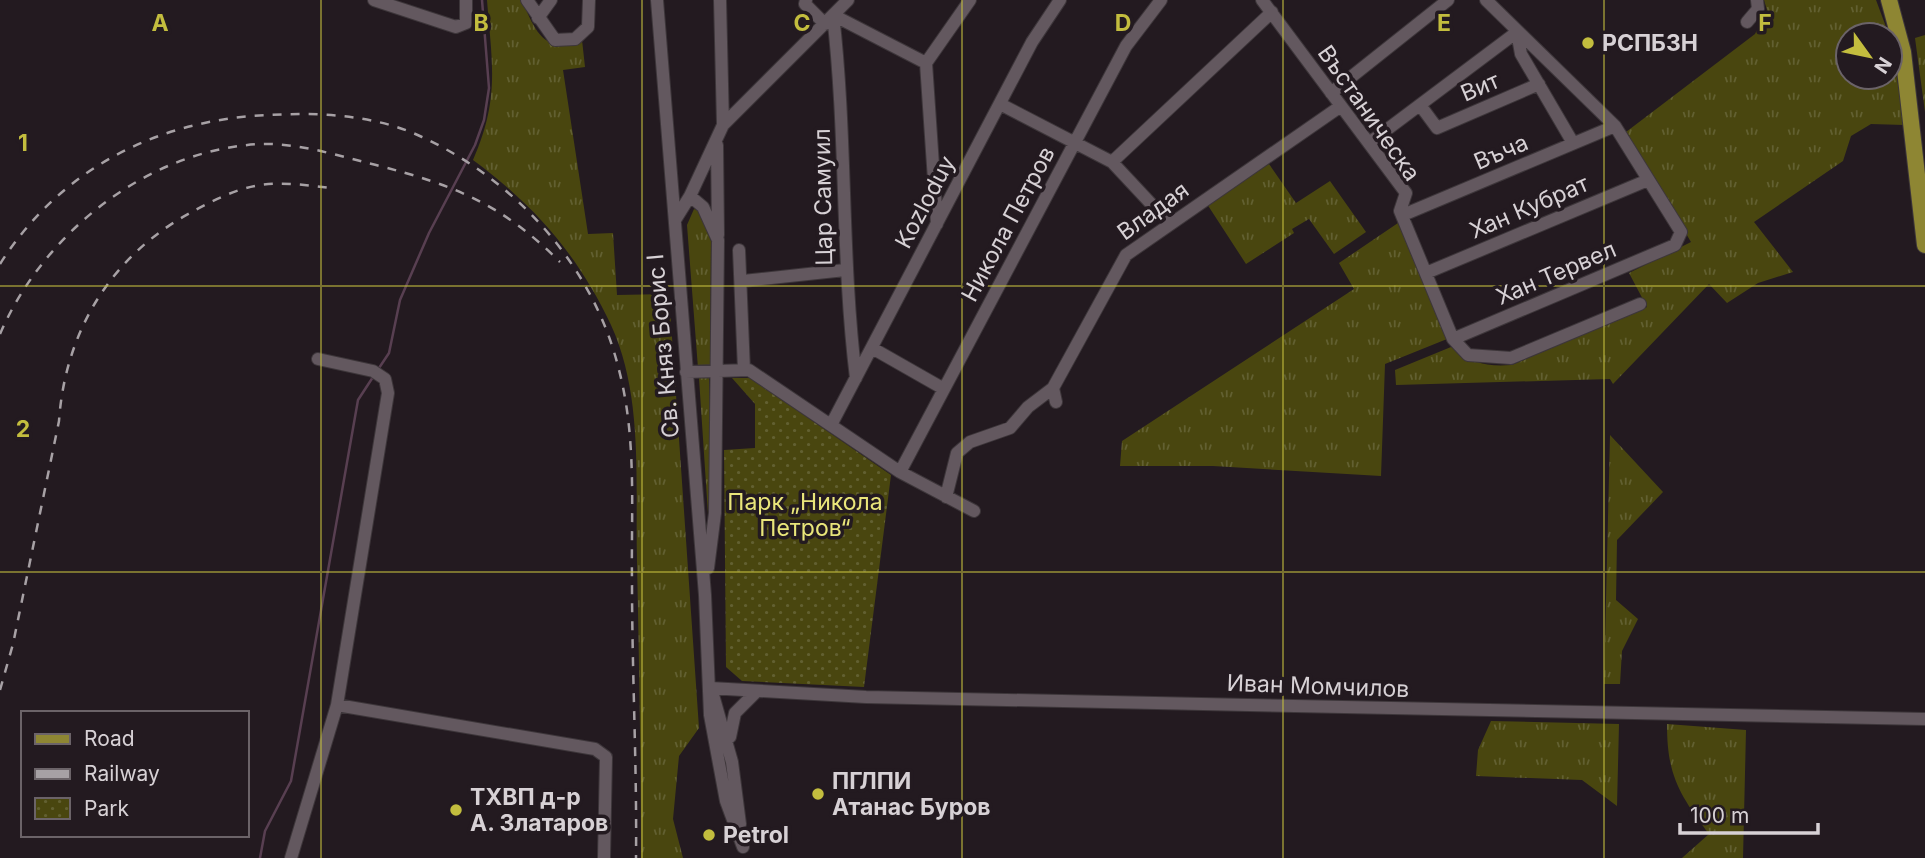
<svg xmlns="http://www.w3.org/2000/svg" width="1925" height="858" viewBox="0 0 1925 858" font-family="Inter,sans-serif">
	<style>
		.grass { fill: url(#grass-tufts) }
		.park { fill: url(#park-dots) }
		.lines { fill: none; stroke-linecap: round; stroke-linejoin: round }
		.stream { stroke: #583f51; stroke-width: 2.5 }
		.minor-casing { stroke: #3d363a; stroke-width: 14 }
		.major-casing { stroke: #3d363a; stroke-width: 18 }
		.minor { stroke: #63585f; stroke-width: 12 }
		.major { stroke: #8e8633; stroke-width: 16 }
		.rail { stroke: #a7a1a5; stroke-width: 2.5; stroke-dasharray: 9 9; stroke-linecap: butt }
		.grid { fill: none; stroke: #c3bd3e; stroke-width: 2; stroke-opacity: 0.55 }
		.poi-dot { fill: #c3bd3e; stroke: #231a20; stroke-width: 2.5 }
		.labels { text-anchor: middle; stroke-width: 7; stroke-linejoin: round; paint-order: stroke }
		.poi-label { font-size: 23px; font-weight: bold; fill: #d7d1d5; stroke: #231a20; text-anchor: start }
		.street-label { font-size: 23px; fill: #d7d1d5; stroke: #231a20 }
		.park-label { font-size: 23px; fill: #e9e57a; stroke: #231a20 }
		.grid-label { font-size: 23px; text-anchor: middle; font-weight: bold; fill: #c3bd3e; stroke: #231a20; stroke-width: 7; stroke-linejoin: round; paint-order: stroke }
	</style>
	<defs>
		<pattern id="grass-tufts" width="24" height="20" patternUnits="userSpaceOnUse" patternTransform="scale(1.75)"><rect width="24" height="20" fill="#49460f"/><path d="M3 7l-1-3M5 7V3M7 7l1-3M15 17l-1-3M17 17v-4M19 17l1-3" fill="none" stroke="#626031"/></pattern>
		<pattern id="park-dots" width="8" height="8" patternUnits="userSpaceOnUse" patternTransform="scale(1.75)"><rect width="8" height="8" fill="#49460f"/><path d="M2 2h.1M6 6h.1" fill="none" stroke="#626031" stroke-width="1.8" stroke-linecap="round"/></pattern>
	</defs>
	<rect width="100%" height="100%" fill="#231a20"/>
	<path class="grass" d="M 487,0 L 522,0 C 535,31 544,55 582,40 L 585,67 L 563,70 L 588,234 L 613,233 L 617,295 L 669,294 L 699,728 L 679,756 L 673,819 L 683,858 L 641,858 C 641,759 639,660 637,561 C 635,485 644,397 611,325 C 578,255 535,206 473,160 C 500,99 492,64 487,0 Z
		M 1764,0 L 1876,0 L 1889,35 L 1848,35 L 1848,77 L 1890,77 L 1890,38 L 1905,125 L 1871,124 L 1851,136 L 1843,161 L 1754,222 L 1793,272 L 1758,283 L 1727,303 L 1709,284 L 1613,384 L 1610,379 L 1396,385 L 1395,370 L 1451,347 C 1472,363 1486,367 1512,365 L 1647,307 L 1629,273 L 1691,242 L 1626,132 L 1755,34 L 1767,10 Z
		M 1925,35 L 1925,112 L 1915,38 Z
		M 1269,164 L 1296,203 L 1330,181 L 1366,232 L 1334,254 L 1309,219 L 1292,229 L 1294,233 L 1246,264 L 1207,204 Z
		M 694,209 L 699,211 L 711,241 L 710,368 L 698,368 L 687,225 Z
		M 1398,223 L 1447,339 L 1385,364 L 1381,476 L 1213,466 L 1120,466 L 1122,441 L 1354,289 L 1339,263 Z
		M 699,378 L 709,378 L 712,513 L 708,514 Z
		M 1610,435 L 1663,492 L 1617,540 L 1616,600 L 1638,619 L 1622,651 L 1620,684 L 1604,684 Z
		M 1491,721 L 1619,724 L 1617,806 L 1582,780 L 1476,776 L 1478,750 Z
		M 1667,724 L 1746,730 L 1743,858 L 1682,858 L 1709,834 C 1679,794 1667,775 1667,724 Z"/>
	<path class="park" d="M 732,378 L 750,378 L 891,475 L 864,687 L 742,681 L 726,667 L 724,450 L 755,448 L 755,404 Z"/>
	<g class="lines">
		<path class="stream" d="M 379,368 L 389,353 L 400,300 L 429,233 L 475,145 L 484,120 L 489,88 L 482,0
			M 260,858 L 265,831 L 291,781 L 358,400 L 373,377"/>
		<defs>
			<path id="minor" d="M 374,0 L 456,27 L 466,23 L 466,0
				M 527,0 L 555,40 L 575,39 L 588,27 L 589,0
				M 657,0 L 705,595 L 710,715 L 726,801 L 743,847
				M 720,0 L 723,125
				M 806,0 L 805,4 L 825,24
				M 1262,0 L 1406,193 L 1400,211 L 1453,339 L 1468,355 L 1511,358 L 1640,304
				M 833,15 C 847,136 841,257 856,378
				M 833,15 L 926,63
				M 538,18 L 551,0
				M 1747,22 L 1758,9 L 1757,0
				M 1331,93 L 1448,0
				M 1000,104 L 1112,162 L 1169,223
				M 1420,105 L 1437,128 L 1539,84
				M 1369,143 L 1517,32 L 1521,54 L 1573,143
				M 717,145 L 718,235
				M 1112,162 L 1272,12
				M 690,196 L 703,207 L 718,240 L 715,513 L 708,568
				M 1403,215 L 1615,126
				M 675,220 L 690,196 L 723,125 L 848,0
				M 937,224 L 926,63 L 970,0
				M 739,250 L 744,370
				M 1426,273 L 1648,180
				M 743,281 L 845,270
				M 1453,339 L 1675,245 L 1681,232 L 1615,126 L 1486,0
				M 872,348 L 944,389
				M 686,372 L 749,370 L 900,472 L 974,511
				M 1056,402 L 1053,388 L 1126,255 L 1341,106
				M 831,425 L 1032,42 L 1060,0
				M 900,472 L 1126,46 L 1161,0
				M 946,497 L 957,453 L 970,442 L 1010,428 L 1028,407 L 1053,388
				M 710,688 L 866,697 L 1925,719
				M 713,695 L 732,762 L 740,824
				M 337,705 L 595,749 L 606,757 L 604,858
				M 730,737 L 735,713 L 755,693
				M 291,858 L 337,705 L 388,393 L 385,379 L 373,371 L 318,359"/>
			<path id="major" d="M 1889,0 L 1903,52 L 1925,245"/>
		</defs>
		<use href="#minor" class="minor-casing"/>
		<use href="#major" class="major-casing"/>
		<use href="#minor" class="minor"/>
		<use href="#major" class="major"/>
		<path class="rail" d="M 0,264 C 61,168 159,119 270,115 C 320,112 376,115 422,137 C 517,181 594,267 619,370 C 637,439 631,511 632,581 C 632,674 637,766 636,858
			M 0,334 C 44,232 149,149 261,144 C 300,143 339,156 376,165 C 454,185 502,204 560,262
			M 0,690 L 13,644 L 59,421 C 65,332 111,256 190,213 C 210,202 233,190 255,186 C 279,181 306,185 330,188"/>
	</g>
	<path class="grid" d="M 321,0 L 321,858M 642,0 L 642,858M 962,0 L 962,858M 1283,0 L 1283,858M 1604,0 L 1604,858M 0,286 L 1925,286M 0,572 L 1925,572"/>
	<g class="poi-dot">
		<circle cx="1588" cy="43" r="7"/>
		<circle cx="818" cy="794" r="7"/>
		<circle cx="456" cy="810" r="7"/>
		<circle cx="709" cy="835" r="7"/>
	</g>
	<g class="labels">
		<g class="poi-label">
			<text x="1602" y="51">РСПБЗН</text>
			<text x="832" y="789">ПГЛПИ<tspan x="832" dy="26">Атанас Буров</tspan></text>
			<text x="470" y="805">ТХВП д-р<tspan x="470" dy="26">А. Златаров</tspan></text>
			<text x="723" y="843">Petrol</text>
		</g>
		<g class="street-label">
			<text transform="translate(1480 87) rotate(-23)" y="8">Вит</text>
			<text transform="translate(1369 113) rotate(55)" y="8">Въстаническа</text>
			<text transform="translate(1501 152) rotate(-23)" y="8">Въча</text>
			<text transform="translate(823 197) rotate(-91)" y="8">Цар Самуил</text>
			<text transform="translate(925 202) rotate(-62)" y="8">Kozloduy</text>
			<text transform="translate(1529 207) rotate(-23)" y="8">Хан Кубрат</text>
			<text transform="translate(1153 211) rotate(-36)" y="8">Владая</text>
			<text transform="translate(1008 224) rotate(-62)" y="8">Никола Петров</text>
			<text transform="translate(1556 273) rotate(-23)" y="8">Хан Тервел</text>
			<text transform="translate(663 346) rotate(-95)" y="8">Св. Княз Борис I</text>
			<text transform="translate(1318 686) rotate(2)" y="8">Иван Момчилов</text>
		</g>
		<g class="park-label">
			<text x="805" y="510">Парк „Никола<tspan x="805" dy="26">Петров“</tspan></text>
		</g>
	</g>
	<g class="grid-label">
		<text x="160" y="31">A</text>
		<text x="481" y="31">B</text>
		<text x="802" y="31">C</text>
		<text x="1123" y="31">D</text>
		<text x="1444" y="31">E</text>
		<text x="1765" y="31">F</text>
		<text x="23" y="151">1</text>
		<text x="23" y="437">2</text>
	</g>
	<rect x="21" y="711" width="228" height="126" fill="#231a20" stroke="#6b6368" stroke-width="2"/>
	<rect x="35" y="734" width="35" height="10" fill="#8e8633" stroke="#6b6368" stroke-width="2"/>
	<text x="84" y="746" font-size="21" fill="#d7d1d5">Road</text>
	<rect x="35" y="769" width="35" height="10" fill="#a7a1a5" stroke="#6b6368" stroke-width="2"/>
	<text x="84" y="781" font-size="21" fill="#d7d1d5">Railway</text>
	<rect x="35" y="798" width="35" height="21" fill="url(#park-dots)" stroke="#6b6368" stroke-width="2"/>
	<text x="84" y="816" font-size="21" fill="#d7d1d5">Park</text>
	<g transform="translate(1869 56) rotate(123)"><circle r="33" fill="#231a20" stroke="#6b6368" stroke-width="2"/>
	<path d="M0-5L12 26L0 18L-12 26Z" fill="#c3bd3e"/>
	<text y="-10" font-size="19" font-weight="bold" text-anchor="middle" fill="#d7d1d5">N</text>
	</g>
	<path d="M1680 823v10h138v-10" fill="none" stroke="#d7d1d5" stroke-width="3.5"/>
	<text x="1690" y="823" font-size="21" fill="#d7d1d5" stroke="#231a20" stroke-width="5" paint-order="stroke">100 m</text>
</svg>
